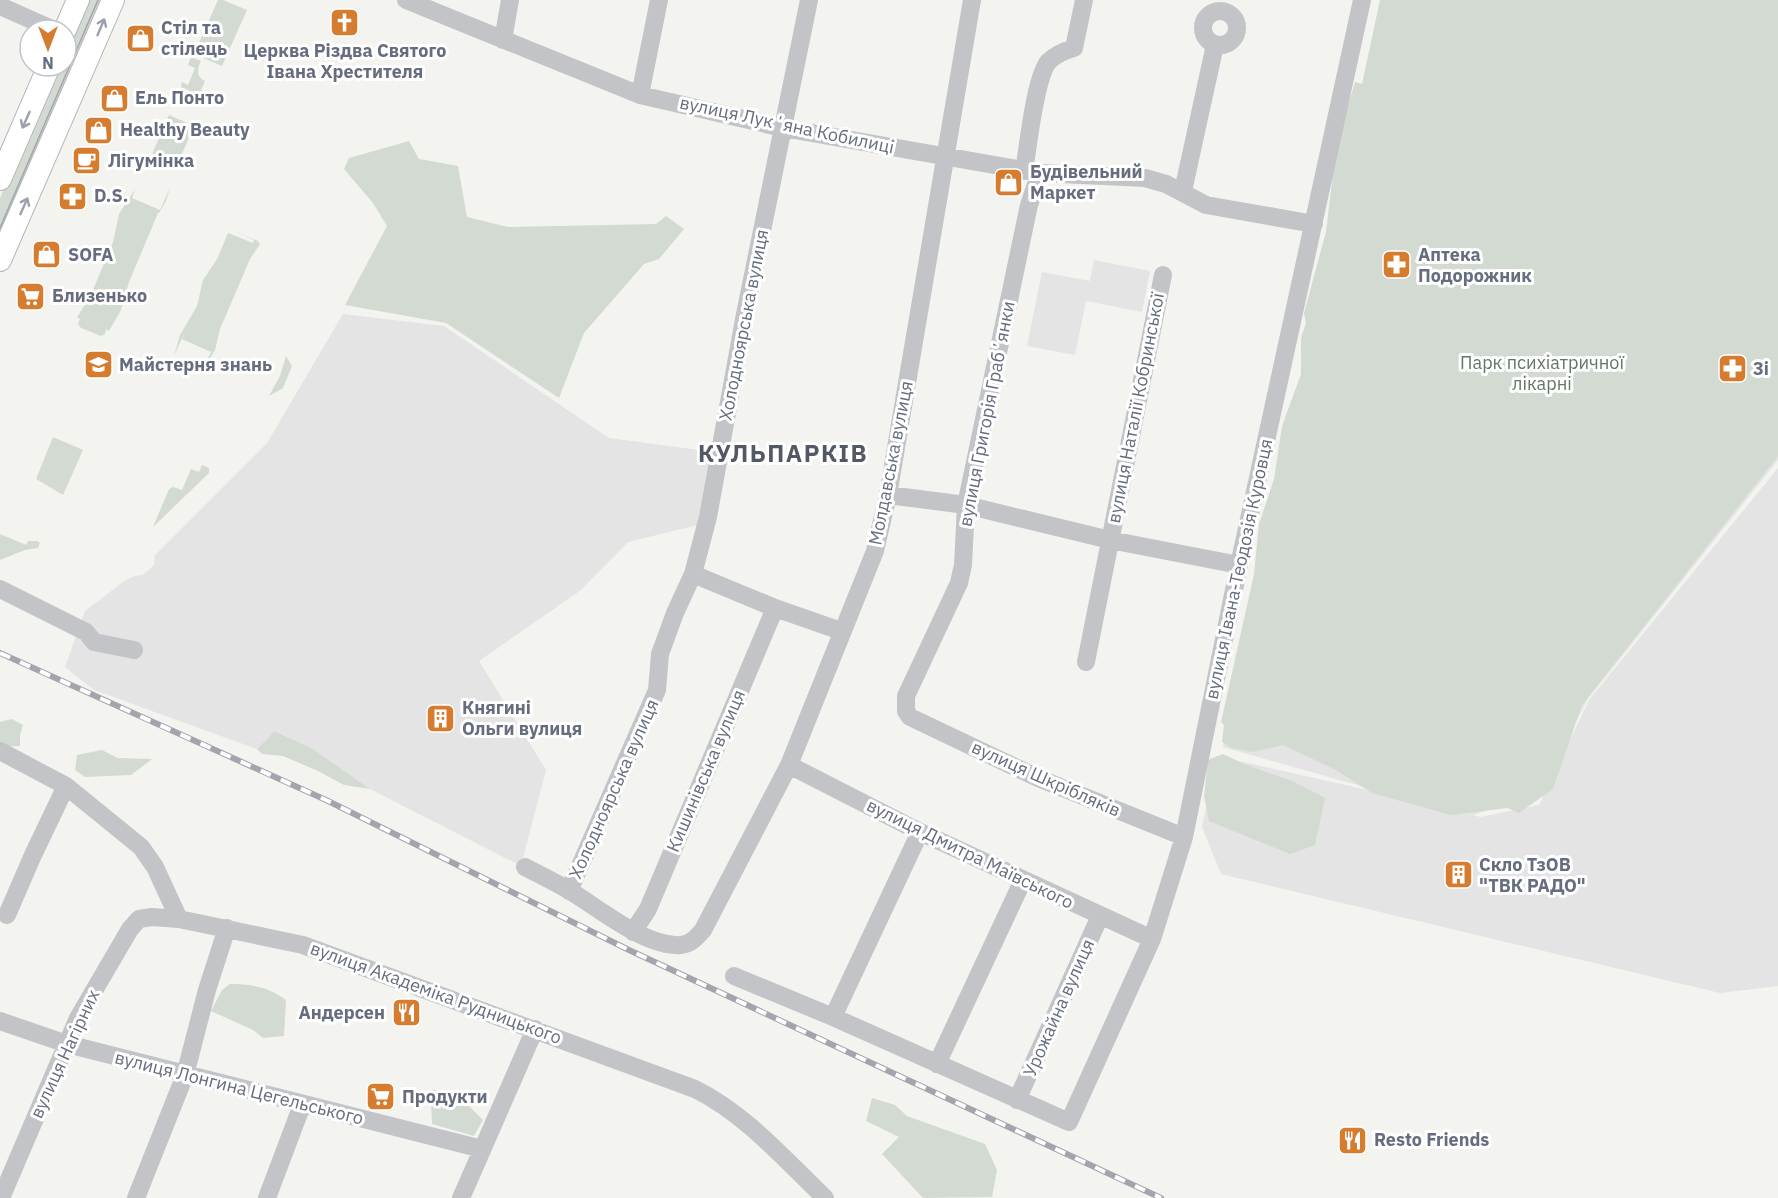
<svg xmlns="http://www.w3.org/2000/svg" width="1778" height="1198" viewBox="0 0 1778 1198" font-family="'IBM Plex Sans',sans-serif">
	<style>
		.built { fill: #e3e4e3 }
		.green { fill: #d3dad1 }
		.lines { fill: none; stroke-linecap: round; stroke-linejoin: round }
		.major-casing { stroke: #b3b5b9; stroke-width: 24 }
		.minor { stroke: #c2c4c8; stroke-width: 18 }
		.major { stroke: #fff; stroke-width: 22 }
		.tram { stroke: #a2a5ac; stroke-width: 1.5 }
		.rail-casing { stroke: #a2a5ac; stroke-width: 6 }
		.rail { stroke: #fff; stroke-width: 4; stroke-dasharray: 11; stroke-linecap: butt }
		.oneway { stroke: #9ba0ac }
		.labels { text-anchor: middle; stroke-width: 6; stroke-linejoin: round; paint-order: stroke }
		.poi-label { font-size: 18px; font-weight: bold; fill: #656d7f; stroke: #fff; text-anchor: start }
		.street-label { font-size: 18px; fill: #656d7f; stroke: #fff }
		.park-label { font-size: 18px; fill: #637664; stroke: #fff }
		.district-label { font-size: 24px; font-weight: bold; letter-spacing: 1.5px; fill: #525864; stroke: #fff }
	</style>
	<rect width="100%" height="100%" fill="#f3f4f0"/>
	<path class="built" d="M 1381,0 L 1778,0 L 1778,460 L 1588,699 L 1537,794 L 1473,815 L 1480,817 L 1539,805 L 1589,700 L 1778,468 L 1778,986 L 1720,993 L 1221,874 L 1202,827 L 1217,756 L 1403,798 L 1223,747 Z
		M 1094,260 L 1150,271 L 1142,312 L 1086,301 L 1075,355 L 1027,346 L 1042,272 L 1090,281 Z
		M 343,314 L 444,326 L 609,438 L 714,452 L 702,524 L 628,542 L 581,590 L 479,661 L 546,770 L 521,866 L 370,789 L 313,749 L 276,731 L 257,749 L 94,690 L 65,667 L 85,611 L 123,582 L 134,576 L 143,575 L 154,565 L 155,555 L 267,443 Z"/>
	<path class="green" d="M 85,0 L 104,0 L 0,230 L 0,198 L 57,66 L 66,66 L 66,45 Z
		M 218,0 L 223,0 L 247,10 L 222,66 L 194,54 Z
		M 1380,0 L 1778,0 L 1778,456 L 1582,705 L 1553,789 L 1519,813 L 1507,808 L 1451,815 L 1372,793 L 1336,770 L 1283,745 L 1253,752 L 1232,748 L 1222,742 L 1224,725 L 1221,722 L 1254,574 L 1259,524 L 1274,479 L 1282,426 L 1301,374 L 1301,338 L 1306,323 L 1304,313 L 1326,232 L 1334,164 L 1342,126 L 1355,82 L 1362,84 Z
		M 191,57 L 201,61 C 197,69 196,76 205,81 L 201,90 L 208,93 L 205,98 L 181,87 L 182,82 L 188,85 L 195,68 L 188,65 Z
		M 169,115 L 194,126 L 175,170 L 150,159 Z
		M 409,141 L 419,159 L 458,166 L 467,217 L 508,227 L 656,224 L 666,216 L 684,229 L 659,259 L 644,264 L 584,333 L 559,398 L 446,323 L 345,305 L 387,226 L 373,203 L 344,169 L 349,158 Z
		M 170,188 L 166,201 L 159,213 L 158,213 L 129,282 L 121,310 L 109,331 L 106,329 L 105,334 L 101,336 L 81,328 L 78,324 L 80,319 L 77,317 L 90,297 L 113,242 L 119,214 L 135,189 L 132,198 L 160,210 Z
		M 234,231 L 258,241 L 260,244 L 250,259 L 220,329 L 215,350 L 201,373 L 211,352 L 182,339 L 186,329 L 174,356 L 180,335 L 197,306 L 203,280 L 217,259 L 228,233 L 253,243 L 254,240 Z
		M 286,356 L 292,366 L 283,388 L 269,396 L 280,376 Z
		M 53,437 L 83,450 L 63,495 L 36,479 Z
		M 202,465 L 209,468 L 209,473 L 153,527 L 169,489 L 173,487 L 182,490 L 191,469 L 199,472 Z
		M 0,534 L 26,545 L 28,541 L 37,541 L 40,543 L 38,548 L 25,550 L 0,560 Z
		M 12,719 L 23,725 L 20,735 L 20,746 L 0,747 L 0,722 Z
		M 275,731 L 313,749 L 370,789 L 344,785 L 318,771 L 283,756 L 262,754 L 257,749 Z
		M 102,750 L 118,758 L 152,759 L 131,775 L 85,777 L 75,770 L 77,755 Z
		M 1223,754 L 1244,764 L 1292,781 L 1325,798 L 1315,845 L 1290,854 L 1209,821 L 1204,796 L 1208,760 Z
		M 230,984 C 251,984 269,987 286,1000 L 284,1036 L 263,1038 L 253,1030 L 211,1011 L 222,990 Z
		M 433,1089 L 467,1104 L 483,1120 L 474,1136 L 432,1124 L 431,1101 Z
		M 872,1098 L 895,1105 L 907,1116 L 985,1144 L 997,1170 L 992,1197 L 923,1198 L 882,1154 L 899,1137 L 866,1121 Z"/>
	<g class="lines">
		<defs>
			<path id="major" d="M 65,30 L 78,0
				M 0,179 L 49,66
				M 0,260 L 113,0"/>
		</defs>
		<use href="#major" class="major-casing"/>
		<path class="minor" d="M 406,0 L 640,95 L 783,128 L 1040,173 L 1145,178 L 1166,184 L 1206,205 L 1314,224
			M 0,6 L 54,30
			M1203 28a17 17 0 1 1 34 0a17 17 0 1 1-34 0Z
			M 503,40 L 510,0
			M 640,95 L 659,0
			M 1024,171 C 1028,148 1035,76 1049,61 C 1056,54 1064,51 1074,48 L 1084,0
			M 1040,173 L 1029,205 L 966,505 L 963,565 L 959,583 L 906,696 L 906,711 L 910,717 L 1038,778 L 1184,837
			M 1183,191 L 1215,45
			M 888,495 L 966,505 L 1110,540 L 1239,565
			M 693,574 L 775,608 L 841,631
			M 0,589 L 86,632 L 94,642 L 134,650
			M 1086,662 L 1163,275
			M 0,751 L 66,786 L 141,847 L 155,867 L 179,919
			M 789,765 L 920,832 L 1152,939
			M 525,867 C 540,875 555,882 570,891 C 599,908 646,948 681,945 C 691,944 697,937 703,930 L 789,765 L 875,551 L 888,495 L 972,0
			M 569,891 L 657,690 L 660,654 L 675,613 L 693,574 L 708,517 L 745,314 L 809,0
			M 7,915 L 33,855 L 66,786
			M 633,932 L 648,909 L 775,608
			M 734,976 L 833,1017 L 1069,1122 L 1152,939 L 1184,837 L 1239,565 L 1362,0
			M 833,1017 L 920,832
			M 0,1021 L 67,1044 L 482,1149
			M 937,1064 L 1023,880
			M 1017,1100 L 1100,916
			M 1,1198 L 78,1018 L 130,929 L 139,919 L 152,917 L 179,919 L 303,945 L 695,1089 C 747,1115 784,1159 825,1198
			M 136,1198 L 185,1075 L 207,990 L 227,928
			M 267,1198 L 302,1105
			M 461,1198 L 535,1029"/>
		<use href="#major" class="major"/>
		<path class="tram" d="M 0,228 L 98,0"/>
		<defs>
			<path id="rail" d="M 0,653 L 326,800 L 629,950 L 1161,1198"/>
		</defs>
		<use href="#rail" class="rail-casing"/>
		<use href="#rail" class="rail"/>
	</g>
	<defs><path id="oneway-shaft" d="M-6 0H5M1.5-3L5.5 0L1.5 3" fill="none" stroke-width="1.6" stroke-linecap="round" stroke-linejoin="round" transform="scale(1.5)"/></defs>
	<g class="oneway">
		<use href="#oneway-shaft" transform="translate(101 27) rotate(-67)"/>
		<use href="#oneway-shaft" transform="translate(26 120) rotate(114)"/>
		<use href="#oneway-shaft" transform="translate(24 206) rotate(-66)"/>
	</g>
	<defs>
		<symbol id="church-square" viewBox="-11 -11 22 22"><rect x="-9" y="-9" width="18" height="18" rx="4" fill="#d57c2f" stroke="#fff"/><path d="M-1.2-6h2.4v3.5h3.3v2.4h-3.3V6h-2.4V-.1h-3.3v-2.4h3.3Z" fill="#fff"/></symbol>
		<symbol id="shop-square" viewBox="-11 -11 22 22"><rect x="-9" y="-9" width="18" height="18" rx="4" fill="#d57c2f" stroke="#fff"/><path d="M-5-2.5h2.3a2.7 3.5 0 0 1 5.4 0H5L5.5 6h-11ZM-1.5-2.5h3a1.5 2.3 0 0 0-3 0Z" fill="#fff"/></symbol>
		<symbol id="cafe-square" viewBox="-11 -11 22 22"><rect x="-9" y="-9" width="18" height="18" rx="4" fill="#d57c2f" stroke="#fff"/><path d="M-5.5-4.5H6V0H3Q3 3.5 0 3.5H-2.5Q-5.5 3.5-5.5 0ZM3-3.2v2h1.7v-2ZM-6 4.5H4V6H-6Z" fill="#fff"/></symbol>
		<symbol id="pharmacy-square" viewBox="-11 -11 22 22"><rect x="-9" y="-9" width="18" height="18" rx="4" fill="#d57c2f" stroke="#fff"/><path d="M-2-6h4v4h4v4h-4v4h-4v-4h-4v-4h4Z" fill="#fff"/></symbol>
		<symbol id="supermarket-square" viewBox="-11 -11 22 22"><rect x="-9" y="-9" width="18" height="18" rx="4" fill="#d57c2f" stroke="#fff"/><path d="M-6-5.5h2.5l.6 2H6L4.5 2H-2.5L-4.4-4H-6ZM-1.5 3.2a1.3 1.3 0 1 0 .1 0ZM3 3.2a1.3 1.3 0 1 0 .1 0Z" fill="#fff"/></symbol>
		<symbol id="school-square" viewBox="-11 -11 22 22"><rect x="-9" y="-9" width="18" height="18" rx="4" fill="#d57c2f" stroke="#fff"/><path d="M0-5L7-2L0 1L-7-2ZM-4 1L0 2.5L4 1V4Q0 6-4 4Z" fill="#fff"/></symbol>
		<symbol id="building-square" viewBox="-11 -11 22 22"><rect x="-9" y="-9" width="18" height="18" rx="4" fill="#d57c2f" stroke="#fff"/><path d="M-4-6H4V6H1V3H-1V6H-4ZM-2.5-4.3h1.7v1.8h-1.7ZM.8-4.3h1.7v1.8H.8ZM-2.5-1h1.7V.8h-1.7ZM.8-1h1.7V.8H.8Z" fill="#fff"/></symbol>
		<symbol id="restaurant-square" viewBox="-11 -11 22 22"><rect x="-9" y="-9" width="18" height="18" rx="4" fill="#d57c2f" stroke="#fff"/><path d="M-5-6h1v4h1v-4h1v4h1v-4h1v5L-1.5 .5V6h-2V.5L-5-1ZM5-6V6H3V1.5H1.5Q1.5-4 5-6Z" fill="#fff"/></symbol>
	</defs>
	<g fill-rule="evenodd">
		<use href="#church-square" x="328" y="6" width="33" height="33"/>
		<use href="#shop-square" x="124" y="22" width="33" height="33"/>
		<use href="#shop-square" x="98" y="82" width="33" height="33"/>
		<use href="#shop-square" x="82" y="114" width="33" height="33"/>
		<use href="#cafe-square" x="70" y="144" width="33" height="33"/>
		<use href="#shop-square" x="992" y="166" width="33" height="33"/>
		<use href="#pharmacy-square" x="56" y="180" width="33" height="33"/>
		<use href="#shop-square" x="30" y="238" width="33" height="33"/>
		<use href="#pharmacy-square" x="1380" y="248" width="33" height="33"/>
		<use href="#supermarket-square" x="14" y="280" width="33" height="33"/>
		<use href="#school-square" x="82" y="348" width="33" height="33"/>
		<use href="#pharmacy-square" x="1716" y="352" width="33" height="33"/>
		<use href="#building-square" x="424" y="702" width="33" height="33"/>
		<use href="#building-square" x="1442" y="858" width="33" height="33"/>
		<use href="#restaurant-square" x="390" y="996" width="33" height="33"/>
		<use href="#supermarket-square" x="364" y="1080" width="33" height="33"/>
		<use href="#restaurant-square" x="1336" y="1124" width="33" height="33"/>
	</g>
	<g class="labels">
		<g class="poi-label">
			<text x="161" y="34">Стіл та<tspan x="161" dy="21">стілець</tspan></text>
			<text x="345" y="57" text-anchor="middle">Церква Різдва Святого<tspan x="345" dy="21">Івана Хрестителя</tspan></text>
			<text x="135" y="104">Ель Понто</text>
			<text x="120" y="136">Healthy Beauty</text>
			<text x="108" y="167">Лігумінка</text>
			<text x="1030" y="178">Будівельний<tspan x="1030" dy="21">Маркет</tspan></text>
			<text x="94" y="202">D.S.</text>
			<text x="68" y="261">SOFA</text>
			<text x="1418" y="261">Аптека<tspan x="1418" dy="21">Подорожник</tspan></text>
			<text x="52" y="302">Близенько</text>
			<text x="119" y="371">Майстерня знань</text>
			<text x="1753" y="375">3і</text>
			<text x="462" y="714">Княгині<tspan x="462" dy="21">Ольги вулиця</tspan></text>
			<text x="1479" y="871">Скло ТзОВ<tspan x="1479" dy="21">"ТВК РАДО"</tspan></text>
			<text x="385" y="1019" text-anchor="end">Андерсен</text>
			<text x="402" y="1103">Продукти</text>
			<text x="1374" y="1146">Resto Friends</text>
		</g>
		<g class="street-label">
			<text transform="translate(787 125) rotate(12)" y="6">вулиця Лукʼяна Кобилиці</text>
			<text transform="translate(744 325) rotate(-79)" y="6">Холодноярська вулиця</text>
			<text transform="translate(1136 408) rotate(-79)" y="6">вулиця Наталії Кобринської</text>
			<text transform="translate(987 414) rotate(-79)" y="6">вулиця Григорія Грабʼянки</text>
			<text transform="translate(891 463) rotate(-79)" y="6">Молдавська вулиця</text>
			<text transform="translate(1239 569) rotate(-78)" y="6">вулиця Івана-Теодозія Куровця</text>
			<text transform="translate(706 771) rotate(-67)" y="6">Кишинівська вулиця</text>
			<text transform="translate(1046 779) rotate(24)" y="6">вулиця Шкрібляків</text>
			<text transform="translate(614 789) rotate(-66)" y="6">Холодноярська вулиця</text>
			<text transform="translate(970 854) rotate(26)" y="6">вулиця Дмитра Маївського</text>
			<text transform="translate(436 993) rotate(20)" y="6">вулиця Академіка Рудницького</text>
			<text transform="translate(1059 1008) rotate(-66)" y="6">Урожайна вулиця</text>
			<text transform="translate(65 1054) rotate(-65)" y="6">вулиця Нагірних</text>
			<text transform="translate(239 1088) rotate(14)" y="6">вулиця Лонгина Цегельського</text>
		</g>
		<g class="park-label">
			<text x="1542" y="369">Парк психіатричної<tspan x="1542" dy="21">лікарні</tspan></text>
		</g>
		<g class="district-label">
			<text x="783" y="462">КУЛЬПАРКІВ</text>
		</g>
	</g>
	<g transform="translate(48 48) rotate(180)"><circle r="28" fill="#ffffff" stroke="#c1c5cc" stroke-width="1.5"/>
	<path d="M0-4.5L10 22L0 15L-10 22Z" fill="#d57c2f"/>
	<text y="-9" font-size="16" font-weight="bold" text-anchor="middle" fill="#656d7f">N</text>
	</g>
</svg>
